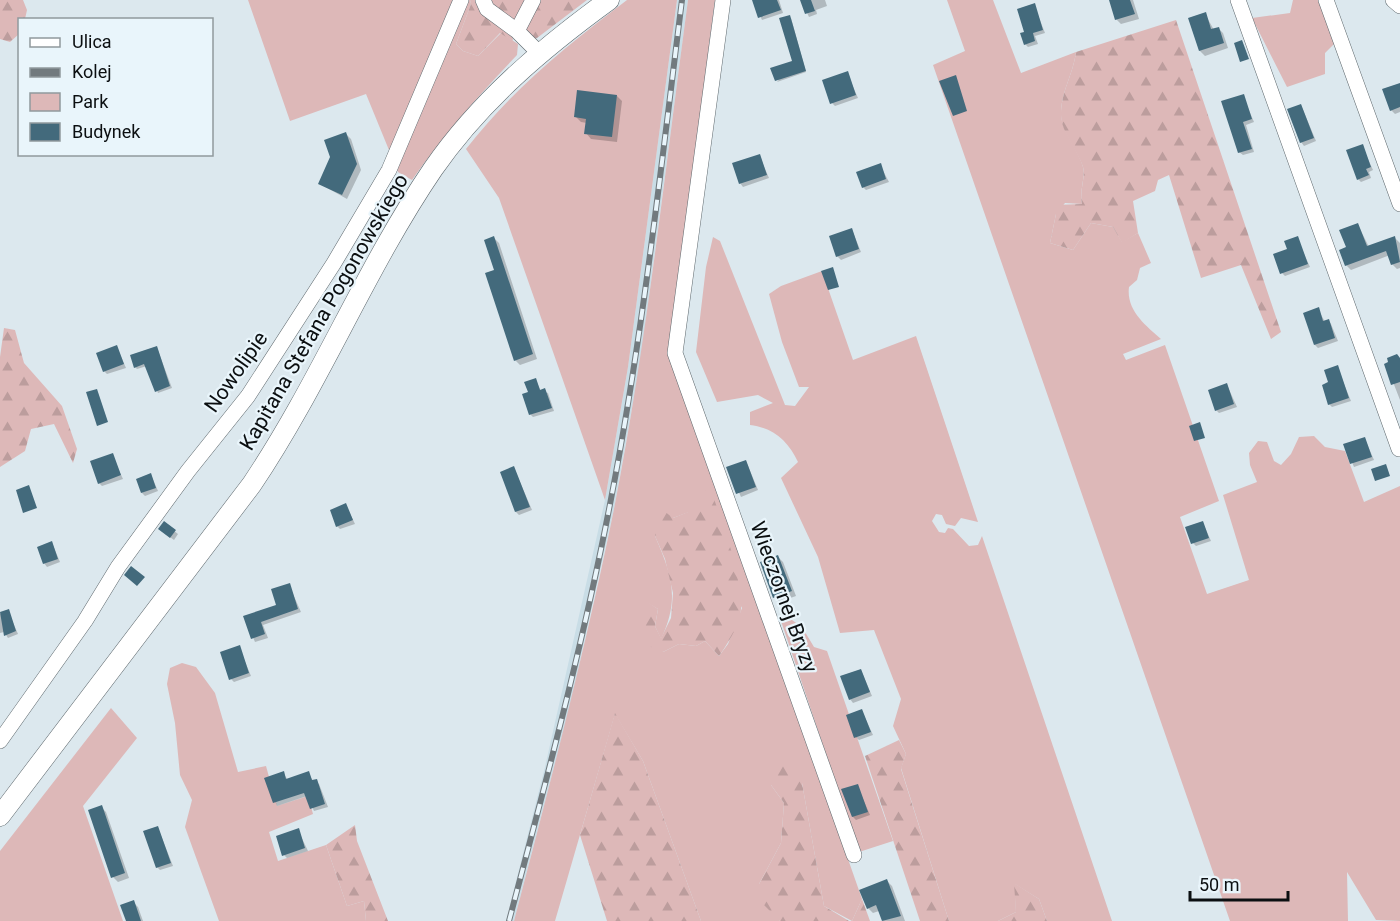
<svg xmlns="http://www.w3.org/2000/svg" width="1400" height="921" viewBox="0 0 1400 921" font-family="Roboto,sans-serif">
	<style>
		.built { fill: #c9dde6 }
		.green { fill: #ddb8b8; fill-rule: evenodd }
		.forest { fill: url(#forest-firs) }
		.shadow { fill: #0003 }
		.building { fill: #436a7c }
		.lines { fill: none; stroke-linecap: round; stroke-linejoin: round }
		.minor-casing { stroke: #5e686d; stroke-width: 16 }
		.major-casing { stroke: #5e686d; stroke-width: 21 }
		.minor { stroke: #fff; stroke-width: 15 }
		.major { stroke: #fff; stroke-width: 20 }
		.rail-casing { stroke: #727a7e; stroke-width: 6 }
		.rail { stroke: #e9f5fb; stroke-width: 4; stroke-dasharray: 11; stroke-linecap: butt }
		.labels { text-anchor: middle; stroke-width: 4.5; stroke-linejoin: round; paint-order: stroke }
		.street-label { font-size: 21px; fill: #0b0f11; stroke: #e9f5fb }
	</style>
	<defs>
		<pattern id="forest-firs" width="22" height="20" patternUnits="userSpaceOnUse" patternTransform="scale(1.5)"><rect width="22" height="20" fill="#ddb8b8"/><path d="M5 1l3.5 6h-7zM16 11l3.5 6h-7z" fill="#bc9d9d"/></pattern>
	</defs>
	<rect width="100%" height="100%" fill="#dce8ee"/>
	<path class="built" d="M 677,0 L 688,0 L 641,358 L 614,509 L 570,706 L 514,921 L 506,921 L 545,767 L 605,500 L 628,367 Z"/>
	<path class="green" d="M 248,0 L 470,0 L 471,4 L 456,44 L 463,51 L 478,56 L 501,33 L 518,44 L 517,55 C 479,95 443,135 412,180 L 398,172 L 366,94 L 290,121 Z
		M 627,0 L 677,0 L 628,367 L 605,500 L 499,198 L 466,149 C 514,88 565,47 627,0 Z
		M 688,0 L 715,0 L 670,351 L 862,899 L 852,921 L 824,906 L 802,783 L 771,785 L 784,803 L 781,843 L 759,884 L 780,921 L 701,921 L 643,761 L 615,714 L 555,921 L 514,921 C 550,784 586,647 614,509 C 647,341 665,170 688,0 ZM 689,512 L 742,608 L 728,644 L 719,656 L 705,641 L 696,646 L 679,644 L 663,652 L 646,602 L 658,609 L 655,626 L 661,639 C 680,599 672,575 655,536 L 673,518 Z
		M 947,0 L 993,0 L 1021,73 L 1076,52 C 1073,75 1061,91 1061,115 C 1062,132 1079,151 1083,167 C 1086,176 1079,190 1082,204 L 1065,203 L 1056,214 L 1050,243 L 1073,250 L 1091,223 L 1113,227 L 1122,242 L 1138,233 L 1151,263 L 1140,268 L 1137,280 L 1129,287 C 1126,310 1145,325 1161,339 L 1123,354 L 1126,360 L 1165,345 L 1219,501 L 1180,517 L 1207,594 L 1249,580 L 1223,495 L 1257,482 L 1250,465 L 1249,453 L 1258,441 L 1267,442 L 1274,461 L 1281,465 L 1291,454 L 1299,437 L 1314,436 L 1325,447 L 1345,451 L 1364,502 L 1400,486 L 1400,921 L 1376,920 L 1347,872 L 1348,921 L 1230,921 L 933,65 L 965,51 Z
		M 1293,0 L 1318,0 L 1335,43 L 1325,53 L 1325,74 L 1287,87 L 1252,18 L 1290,13 Z
		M 713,237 L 720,241 L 785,405 L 795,406 L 809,387 L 799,387 L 782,342 L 769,294 L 781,286 L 822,271 L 853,360 L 916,336 L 978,522 L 961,518 L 955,526 L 946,524 L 942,515 L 936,514 L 932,521 L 939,532 L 945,533 L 948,528 L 953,529 L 969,546 L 978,545 L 982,536 L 1112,921 L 1047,921 L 1039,899 L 1015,884 L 1016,912 L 998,921 L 949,921 L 901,768 L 906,754 L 893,726 L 901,699 L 874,630 L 840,633 L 818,557 L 781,478 L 798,462 C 788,441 774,428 750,425 L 750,412 L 773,403 L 758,395 L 717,402 L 696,352 L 706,267 Z
		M 792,620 L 802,627 L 814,647 L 827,651 L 893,841 L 859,852 L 781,621 Z
		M 182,663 L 196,667 L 215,693 L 238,772 L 266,766 L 277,806 L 308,796 L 313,814 L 269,832 L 278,861 L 326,845 L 347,906 L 364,901 L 366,921 L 219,921 L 185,827 L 192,800 L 180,775 L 175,723 L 167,684 L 170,668 Z
		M 111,708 L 137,738 L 83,806 L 123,921 L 0,921 L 0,851 Z"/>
	<path class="forest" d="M 0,0 L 23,0 L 27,10 L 25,19 L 20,20 L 19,34 L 10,42 L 0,39 Z
		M 470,0 L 587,0 L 537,38 L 534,39 L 526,30 L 527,26 L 512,33 L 513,41 L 500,33 L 478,56 L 463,51 L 456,44 L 471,4 Z
		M 1176,20 L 1281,332 L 1271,339 L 1241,265 L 1201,278 L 1169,175 L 1158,180 L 1155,191 L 1133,201 L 1138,233 L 1122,243 L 1113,227 L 1091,223 L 1073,250 L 1050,243 L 1056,214 L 1054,205 L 1082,204 C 1079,191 1086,176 1083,167 C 1078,151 1061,132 1061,115 C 1061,91 1073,75 1076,52 Z
		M 4,328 L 15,330 L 24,363 L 62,406 L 77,449 L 73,463 L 54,424 L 31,429 L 25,451 L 0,467 L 0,357 Z
		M 710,489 C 723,521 740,571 741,606 C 742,621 728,644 719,656 L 705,641 L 696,646 L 679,644 L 663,652 L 649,646 L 642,626 L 646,601 L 658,609 L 655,626 L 661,638 L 671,618 L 673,593 L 665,559 L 655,536 L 658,514 L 664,511 L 673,518 L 688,512 L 698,494 Z
		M 615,713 L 643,761 L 701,921 L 607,921 L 580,835 Z
		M 899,740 L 906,754 L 901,769 L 949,921 L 920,921 L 865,756 Z
		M 778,754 L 793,762 L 802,783 L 824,906 L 849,921 L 780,921 L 758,899 L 759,884 L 781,843 L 784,803 L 771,785 L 768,769 Z
		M 355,825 L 357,841 L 388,921 L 366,921 L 364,901 L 347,906 L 326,845 Z
		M 1014,883 L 1039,899 L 1047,921 L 998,921 L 1016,912 Z
		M 862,899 L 870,921 L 852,921 Z"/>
	<path class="shadow" d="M 753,0 L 779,0 L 783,13 L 762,20 Z
		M 801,0 L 825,0 L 827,6 L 816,10 L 817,14 L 809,17 Z
		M 1110,0 L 1133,0 L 1139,19 L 1121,24 L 1116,19 Z
		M 1034,5 L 1045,33 L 1035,36 L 1038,44 L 1028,47 L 1025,44 L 1026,33 Z
		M 1205,14 L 1214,30 L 1218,28 L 1223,33 L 1228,48 L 1205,56 L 1200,51 L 1190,19 Z
		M 791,18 L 806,72 L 777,82 L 794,62 Z
		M 847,73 L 858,98 L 835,106 L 832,103 Z
		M 1400,84 L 1400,112 L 1395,114 L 1391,110 Z
		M 617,96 L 622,101 L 617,142 L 591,139 L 586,133 L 587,123 L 581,122 L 576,117 Z
		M 1243,96 L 1254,122 L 1246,125 L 1254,152 L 1243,155 L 1239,152 Z
		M 1301,105 L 1316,141 L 1304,146 L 1301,142 Z
		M 346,134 L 351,139 L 361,170 L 347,199 L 320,184 Z
		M 1362,146 L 1373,170 L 1369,172 L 1371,178 L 1361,182 L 1358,179 Z
		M 759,155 L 769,178 L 743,187 L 740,183 Z
		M 880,165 L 889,182 L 866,190 L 863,187 Z
		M 1358,225 L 1369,247 L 1395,238 L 1400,243 L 1400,268 L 1397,269 L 1392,264 L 1390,255 L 1351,270 L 1346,265 L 1347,248 Z
		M 852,230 L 861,252 L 841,260 L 837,256 Z
		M 494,238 L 499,243 L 537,359 L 520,365 L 515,360 L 496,271 Z
		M 1297,238 L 1310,267 L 1285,276 L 1282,273 L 1289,250 Z
		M 1318,309 L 1325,322 L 1328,320 L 1331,324 L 1338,341 L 1318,348 L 1315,345 Z
		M 117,347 L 126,368 L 107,374 L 104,371 Z
		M 157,348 L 172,388 L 158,393 L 147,366 L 137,369 L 135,367 Z
		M 1400,359 L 1400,400 L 1386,364 Z
		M 1337,367 L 1351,401 L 1332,407 L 1329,404 L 1330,383 Z
		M 535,379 L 541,391 L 548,393 L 554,411 L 533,417 L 530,414 L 530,393 Z
		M 1227,385 L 1237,407 L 1219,413 L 1216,410 Z
		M 1365,439 L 1374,460 L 1354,467 L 1345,445 Z
		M 112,455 L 123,479 L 102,486 L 99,483 Z
		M 746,461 L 758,490 L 741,497 L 728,468 Z
		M 514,468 L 532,510 L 519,515 L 516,512 Z
		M 151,475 L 158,491 L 145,496 L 142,493 Z
		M 346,505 L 355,524 L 340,529 L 337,526 Z
		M 164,523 L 178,534 L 174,540 L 163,532 Z
		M 1203,523 L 1211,541 L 1196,546 L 1193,543 Z
		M 52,543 L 60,562 L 47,567 L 44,563 Z
		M 778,557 L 783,562 L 796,596 L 779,602 L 774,597 Z
		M 289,585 L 301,612 L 263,625 L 268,638 L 255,642 L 244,617 L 278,605 Z
		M 8,611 L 18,634 L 8,638 L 4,632 L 0,633 L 0,614 Z
		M 239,647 L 251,676 L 234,682 L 231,679 Z
		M 861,670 L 872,696 L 853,703 L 850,699 Z
		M 862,711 L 873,735 L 859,740 L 856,737 Z
		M 283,773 L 288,780 L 308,773 L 313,781 L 319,784 L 328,807 L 314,811 L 307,796 L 277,806 L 266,779 Z
		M 857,785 L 870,815 L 856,820 L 853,817 Z
		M 101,807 L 106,812 L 129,878 L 118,882 L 113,877 Z
		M 158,828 L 173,866 L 160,870 L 157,867 Z
		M 298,830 L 308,851 L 287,858 L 284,855 Z
		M 887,881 L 892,886 L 905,921 L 883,921 L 879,911 L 873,913 L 868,908 Z
		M 133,902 L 138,907 L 143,921 L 127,921 Z"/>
	<path class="building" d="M 752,0 L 777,0 L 781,10 L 758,18 Z
		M 800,0 L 811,0 L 815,11 L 805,14 Z
		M 1109,0 L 1130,0 L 1135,14 L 1115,20 Z
		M 1035,3 L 1043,30 L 1033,33 L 1035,41 L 1024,45 L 1020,33 L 1024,32 L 1017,9 Z
		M 1206,12 L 1211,29 L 1219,27 L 1224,43 L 1199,51 L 1188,18 Z
		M 790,15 L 806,71 L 775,81 L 770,68 L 792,61 L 779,18 Z
		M 1242,40 L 1249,59 L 1240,62 L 1234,43 Z
		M 848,71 L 856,95 L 830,104 L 822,80 Z
		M 956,75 L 967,111 L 953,116 L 939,81 Z
		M 1400,83 L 1400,107 L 1390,111 L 1382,89 Z
		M 577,90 L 617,95 L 612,137 L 584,134 L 586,119 L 574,117 Z
		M 1244,94 L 1252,119 L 1243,122 L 1252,149 L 1238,153 L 1221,101 Z
		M 1301,104 L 1314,138 L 1300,143 L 1287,109 Z
		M 346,132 L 357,164 L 342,195 L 318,184 L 330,157 L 324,140 Z
		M 1363,144 L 1371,167 L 1366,169 L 1369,175 L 1357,180 L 1346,150 Z
		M 760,154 L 767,175 L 739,184 L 732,163 Z
		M 881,163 L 886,179 L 862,188 L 856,172 Z
		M 1358,223 L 1367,246 L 1395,236 L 1400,262 L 1391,265 L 1386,251 L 1345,266 L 1339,250 L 1346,247 L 1339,230 Z
		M 852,228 L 859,249 L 836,257 L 829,236 Z
		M 494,236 L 533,354 L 514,361 L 485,273 L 494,270 L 484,240 Z
		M 1298,236 L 1308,264 L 1280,274 L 1273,254 L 1287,249 L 1284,241 Z
		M 833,267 L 839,287 L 828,290 L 821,271 Z
		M 1319,307 L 1323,321 L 1329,319 L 1335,338 L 1314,345 L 1303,313 Z
		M 117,345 L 124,364 L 103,372 L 96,353 Z
		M 157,346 L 170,386 L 155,392 L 144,364 L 134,368 L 130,355 Z
		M 1397,354 L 1400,358 L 1400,382 L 1391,385 L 1384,364 L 1388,362 L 1387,358 Z
		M 1338,365 L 1349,398 L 1328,405 L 1322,385 L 1328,382 L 1324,370 Z
		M 536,378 L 540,390 L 545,388 L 552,408 L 529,415 L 522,394 L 528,392 L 524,382 Z
		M 1227,383 L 1234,404 L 1215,411 L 1208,390 Z
		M 97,389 L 108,422 L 97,426 L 86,392 Z
		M 1200,422 L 1205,438 L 1194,441 L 1189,426 Z
		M 1365,437 L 1372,457 L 1350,464 L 1343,444 Z
		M 113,453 L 121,475 L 98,484 L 90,461 Z
		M 746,460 L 756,487 L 736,494 L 726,467 Z
		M 1386,464 L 1390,476 L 1375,481 L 1371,469 Z
		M 514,466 L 530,507 L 515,512 L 500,472 Z
		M 151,473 L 156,488 L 141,493 L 136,479 Z
		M 29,485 L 37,508 L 23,513 L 16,490 Z
		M 346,503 L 353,520 L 336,527 L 330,510 Z
		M 164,521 L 176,530 L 170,538 L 158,529 Z
		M 1203,521 L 1209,538 L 1191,544 L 1185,527 Z
		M 52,541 L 58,559 L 43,564 L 37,547 Z
		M 778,555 L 792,591 L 773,598 L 760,562 Z
		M 131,566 L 145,577 L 137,586 L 124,575 Z
		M 290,583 L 298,609 L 261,622 L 265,634 L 251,639 L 243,616 L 276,605 L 271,589 Z
		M 9,609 L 16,631 L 4,636 L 0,612 Z
		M 240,645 L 249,673 L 229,680 L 220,652 Z
		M 861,669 L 870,692 L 849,700 L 840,676 Z
		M 862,709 L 871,732 L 854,738 L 846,715 Z
		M 284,771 L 286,779 L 309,771 L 312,780 L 317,779 L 325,804 L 310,809 L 304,793 L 273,803 L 264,778 Z
		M 858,784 L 868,812 L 852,817 L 841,789 Z
		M 102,805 L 125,873 L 111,878 L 88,810 Z
		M 158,826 L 171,863 L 156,868 L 143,831 Z
		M 299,828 L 305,848 L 282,856 L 276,836 Z
		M 887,879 L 901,916 L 882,921 L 876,905 L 867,909 L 859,890 Z
		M 134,900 L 141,921 L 126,921 L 120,905 Z"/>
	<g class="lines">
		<defs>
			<path id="minor" d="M 483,0 L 487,9 L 517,31 L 539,53
				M 723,0 L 675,353 L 854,855
				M 1238,0 L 1399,449
				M 1326,0 L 1400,204
				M 1393,0 L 1400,6
				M 517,31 L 533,0
				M 0,741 L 85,621 L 118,567 L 188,471 L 248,396 L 334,263 L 389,170 L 461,0"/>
			<path id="major" d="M 0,816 L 252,484 C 320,383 365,269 433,169 C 480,101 543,48 609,0"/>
		</defs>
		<use href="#minor" class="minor-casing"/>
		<use href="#major" class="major-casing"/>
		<use href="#minor" class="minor"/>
		<use href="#major" class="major"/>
		<defs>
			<path id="rail" d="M 509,921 C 546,781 584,641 611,499 C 643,334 661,167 682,0"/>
		</defs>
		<use href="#rail" class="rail-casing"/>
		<use href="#rail" class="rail"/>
	</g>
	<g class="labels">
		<g class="street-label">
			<text transform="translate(324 312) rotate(-60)" y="7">Kapitana Stefana Pogonowskiego</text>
			<text transform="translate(236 372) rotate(-55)" y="7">Nowolipie</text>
			<text transform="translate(784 597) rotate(70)" y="7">Wieczornej Bryzy</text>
		</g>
	</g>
	<rect x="18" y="18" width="195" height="138" fill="#e9f5fb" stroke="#90999d" stroke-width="1.5"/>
	<rect x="30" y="38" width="30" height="9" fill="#ffffff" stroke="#90999d" stroke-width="1.5"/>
	<text x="72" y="48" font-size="18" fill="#0b0f11">Ulica</text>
	<rect x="30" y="68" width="30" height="9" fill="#727a7e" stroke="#90999d" stroke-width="1.5"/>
	<text x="72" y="78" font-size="18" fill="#0b0f11">Kolej</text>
	<rect x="30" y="93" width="30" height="18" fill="#ddb8b8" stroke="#90999d" stroke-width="1.5"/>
	<text x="72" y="108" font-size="18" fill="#0b0f11">Park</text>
	<rect x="30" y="123" width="30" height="18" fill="#436a7c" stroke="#90999d" stroke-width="1.5"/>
	<text x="72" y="138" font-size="18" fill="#0b0f11">Budynek</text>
	<path d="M1190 891v9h98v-9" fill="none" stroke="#0b0f11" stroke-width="3"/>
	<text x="1199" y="891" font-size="18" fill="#0b0f11" stroke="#e9f5fb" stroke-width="4.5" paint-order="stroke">50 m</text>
</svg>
